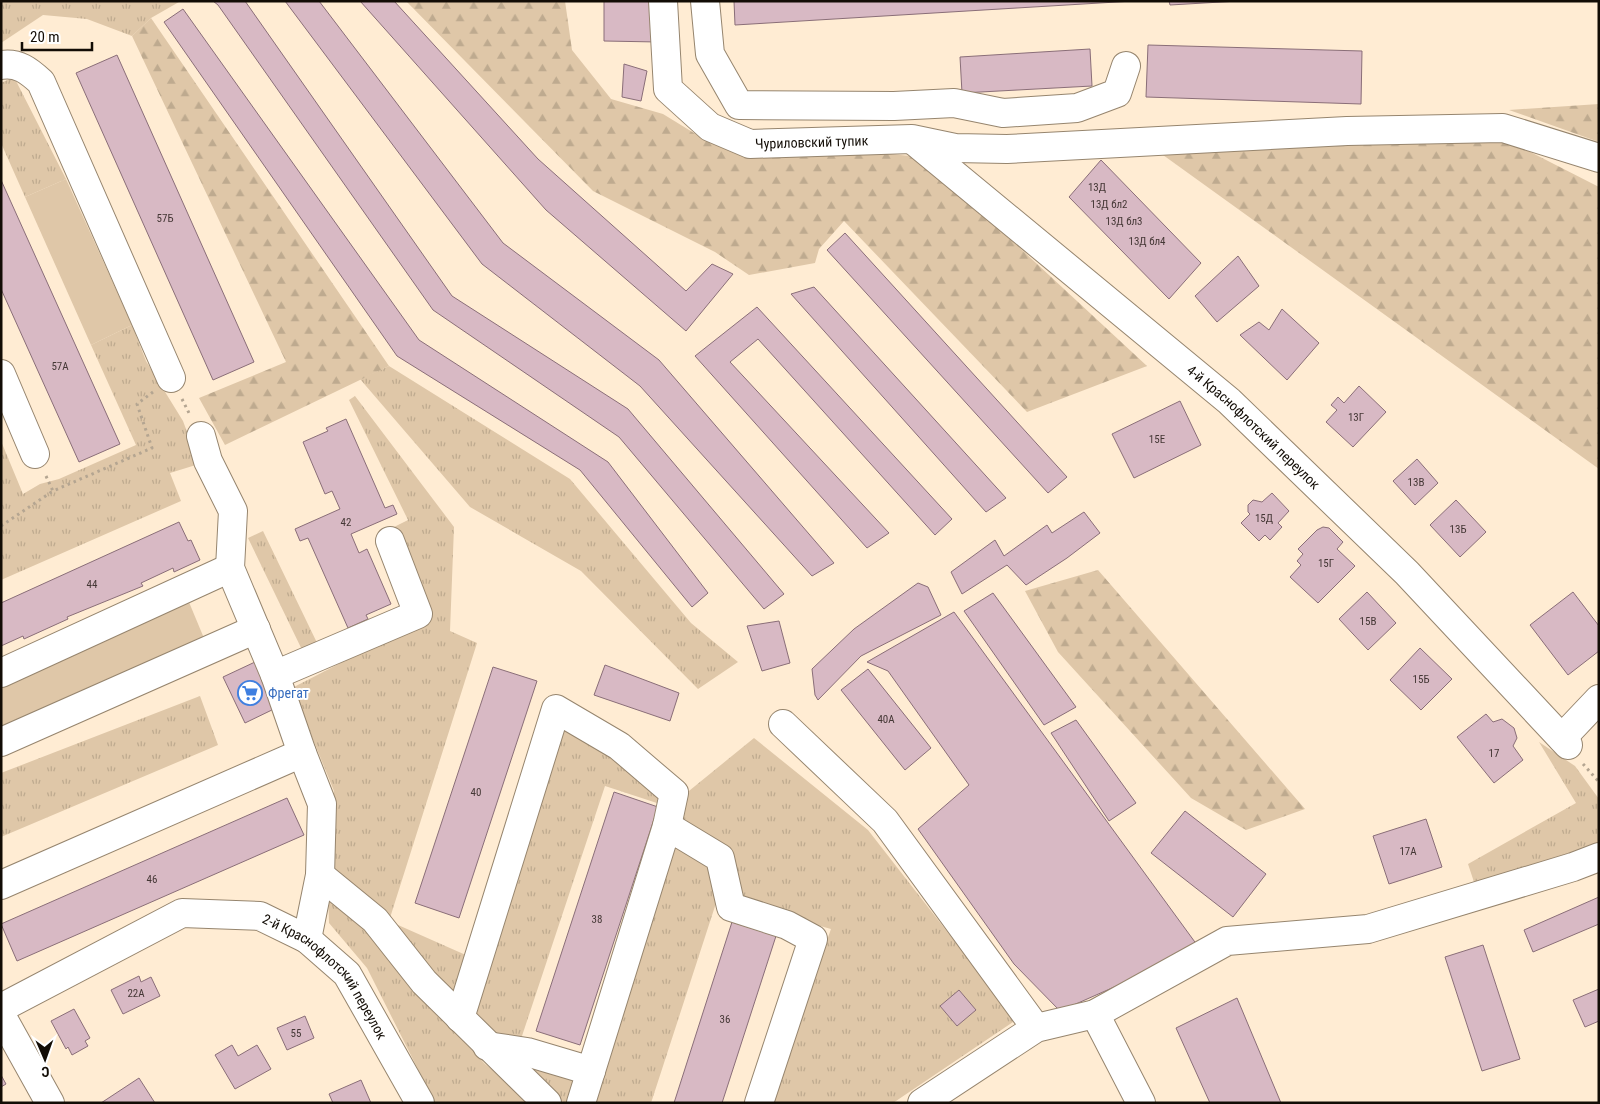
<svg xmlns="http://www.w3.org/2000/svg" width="1600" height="1104" viewBox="0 0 1600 1104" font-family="'Roboto Condensed',sans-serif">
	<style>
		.grass { fill: url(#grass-tufts) }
		.forest { fill: url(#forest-firs) }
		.park { fill: #dfc7a8 }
		.building { fill: #d8b9c4; stroke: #8a6e78 }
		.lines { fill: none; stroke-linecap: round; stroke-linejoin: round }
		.minor-casing { stroke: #96856e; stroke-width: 30 }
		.path { stroke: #b4a591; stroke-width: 3; stroke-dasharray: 2.5 4; stroke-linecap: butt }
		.minor { stroke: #fff; stroke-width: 28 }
		.labels { text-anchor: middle; stroke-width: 4; stroke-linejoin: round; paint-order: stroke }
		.number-label { font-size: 11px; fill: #443735 }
		.street-label { font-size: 14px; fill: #120c05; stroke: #fff }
		.shop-label { font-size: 14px; fill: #366cbe; stroke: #fff; text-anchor: start }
	</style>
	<defs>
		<pattern id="grass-tufts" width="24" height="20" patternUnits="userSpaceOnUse" patternTransform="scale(1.25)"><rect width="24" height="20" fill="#dfc7a8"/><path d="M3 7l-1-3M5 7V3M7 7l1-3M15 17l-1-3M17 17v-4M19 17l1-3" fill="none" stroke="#beaa8f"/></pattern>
		<pattern id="forest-firs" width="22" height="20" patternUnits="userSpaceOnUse" patternTransform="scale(1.25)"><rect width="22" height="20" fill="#dfc7a8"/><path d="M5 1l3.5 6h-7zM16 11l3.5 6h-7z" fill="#beaa8f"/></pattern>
	</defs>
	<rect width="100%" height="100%" fill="#ffecd3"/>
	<path class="grass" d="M 1,1 L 177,1 L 179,2 L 151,18 L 132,36 L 87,19 L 43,15 L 1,43 Z
		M 14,77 L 66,179 L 25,197 L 1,143 L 1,83 Z
		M 132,325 L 146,361 L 183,421 L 199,464 L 170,473 L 181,501 L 1,580 L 1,441 L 23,494 L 40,484 L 59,479 L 136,445 L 91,345 Z
		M 389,366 L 570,479 L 691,623 L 738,662 L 698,689 L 581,571 L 470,507 L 360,379 Z
		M 355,396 L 454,527 L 450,631 L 477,643 L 389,921 L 468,956 L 455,1002 L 330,872 L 334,791 L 292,688 L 430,617 L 394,527 L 408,520 L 349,400 Z
		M 263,531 L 320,649 L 305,656 L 248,538 Z
		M 200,696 L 218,745 L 1,837 L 1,773 Z
		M 560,721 L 617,752 L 666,806 L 605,786 L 521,1039 L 489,1035 L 472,1015 Z
		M 754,738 L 868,830 L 1016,1020 L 893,1103 L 769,1103 L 831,929 L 806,922 L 743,898 L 733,851 L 678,819 L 684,795 Z
		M 1539,742 L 1575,766 L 1599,799 L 1599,842 C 1561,865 1517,874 1474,882 L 1468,864 L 1576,803 Z
		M 671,840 L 709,865 L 718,897 L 651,1103 L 590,1103 Z
		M 328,889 L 373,931 L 428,1004 L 485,1064 L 533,1103 L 435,1103 L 367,968 L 329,923 Z
		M 531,1060 L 582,1077 L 573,1103 C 551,1103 540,1088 527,1072 Z"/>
	<path class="forest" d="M 406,1 L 565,1 L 572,50 L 611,99 L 663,114 L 707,141 L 762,154 L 879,153 L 911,156 L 994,224 L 1147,366 L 1027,412 L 844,221 L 819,249 L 815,263 L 749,275 L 715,252 L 593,191 Z
		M 151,18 L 389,366 L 225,445 L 199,398 L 286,362 L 132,36 Z
		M 1599,104 L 1599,142 L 1509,110 Z
		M 1495,134 L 1599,187 L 1599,469 L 1163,155 Z
		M 1098,570 L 1305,809 L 1246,830 L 1191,798 L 1058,652 L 1025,591 Z"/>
	<path class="park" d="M 66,179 L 132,325 L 91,345 L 25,197 Z
		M 186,595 L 206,643 L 1,731 L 1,681 Z"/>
	<path class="building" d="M 213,1 L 245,1 L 452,296 L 628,409 L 784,594 L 764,609 L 619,437 L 433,310 L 218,5 Z
		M 285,1 L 319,1 L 503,243 L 659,360 L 834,563 L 812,576 L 640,386 L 482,264 Z
		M 360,1 L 394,1 L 538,159 L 686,291 L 712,264 L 733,274 L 686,331 L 546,210 Z
		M 604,1 L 656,1 L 658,42 L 604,41 Z
		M 734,1 L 1133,1 L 735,25 Z
		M 1169,1 L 1238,1 L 1170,5 Z
		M 183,9 L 419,340 L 608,462 L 708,593 L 692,607 L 580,470 L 397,356 L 164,22 Z
		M 1148,45 L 1362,51 L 1361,104 L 1146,97 Z
		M 1090,49 L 1092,86 L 962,93 L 960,57 Z
		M 117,55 L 254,362 L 213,380 L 76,73 Z
		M 624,64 L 647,71 L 641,101 L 622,97 Z
		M 1101,160 L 1201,263 L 1169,299 L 1069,197 Z
		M 1,180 L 120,444 L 79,462 L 1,289 Z
		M 845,233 L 1067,477 L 1048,493 L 827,250 Z
		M 1238,256 L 1259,286 L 1217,322 L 1195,296 Z
		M 814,287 L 1006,498 L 986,512 L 791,294 Z
		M 757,307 L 952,519 L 935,535 L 758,339 L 730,362 L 889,533 L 867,548 L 695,356 Z
		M 1282,309 L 1319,343 L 1287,380 L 1240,335 L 1259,322 L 1269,330 Z
		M 1359,386 L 1386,412 L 1353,447 L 1326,422 L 1337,410 L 1331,405 L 1338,397 L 1344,403 Z
		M 1180,401 L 1201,445 L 1134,478 L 1112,434 Z
		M 346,419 L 385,508 L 393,505 L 397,514 L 351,534 L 359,553 L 367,549 L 391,604 L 366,615 L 368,619 L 348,628 L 308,538 L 300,541 L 295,529 L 340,509 L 332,491 L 325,494 L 303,442 L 328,431 L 326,428 Z
		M 1417,459 L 1438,483 L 1415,505 L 1393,481 Z
		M 1272,493 L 1289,511 L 1278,523 L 1282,527 L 1270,540 L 1265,535 L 1259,541 L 1241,523 L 1250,514 L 1248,512 L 1248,505 L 1253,500 L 1262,502 Z
		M 1456,500 L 1486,532 L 1460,557 L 1430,525 Z
		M 1084,512 L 1100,533 L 1067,558 L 1026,585 L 1007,565 L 962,594 L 951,572 L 995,540 L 1004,556 L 1047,525 L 1052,533 Z
		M 179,522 L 188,541 L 191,540 L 200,560 L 174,572 L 173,568 L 141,583 L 143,586 L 67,617 L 68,619 L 24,639 L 23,636 L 1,646 L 1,603 Z
		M 1323,527 L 1329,528 L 1343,542 L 1337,549 L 1355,566 L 1318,603 L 1290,577 L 1301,565 L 1297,561 L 1303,554 L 1298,549 L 1317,530 Z
		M 918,583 L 928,587 L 941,615 L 861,656 L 818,700 L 815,695 L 812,669 L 854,629 Z
		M 1367,592 L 1396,623 L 1368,650 L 1339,619 Z
		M 1573,592 L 1599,626 L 1599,651 L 1568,675 L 1530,625 Z
		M 993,593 L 1076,707 L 1044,725 L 964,611 Z
		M 954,612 L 1200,949 L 1060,1011 L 1014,964 L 918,829 L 969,785 L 888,671 L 867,662 Z
		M 779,621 L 790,663 L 762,671 L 747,626 Z
		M 1420,648 L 1452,679 L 1421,710 L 1390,680 Z
		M 255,662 L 276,708 L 245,723 L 223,677 Z
		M 605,665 L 679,693 L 670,721 L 594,695 Z
		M 493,667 L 537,681 L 459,918 L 415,903 Z
		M 868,669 L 931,748 L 905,770 L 841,690 Z
		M 1486,714 L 1493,722 L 1502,719 L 1514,728 L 1517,738 L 1513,746 L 1523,760 L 1494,783 L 1457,737 Z
		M 1076,720 L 1136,803 L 1109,821 L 1051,733 Z
		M 614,792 L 658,807 L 580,1045 L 536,1031 Z
		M 287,798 L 304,835 L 17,961 L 1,924 Z
		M 1185,811 L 1266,874 L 1233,917 L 1151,853 Z
		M 1426,819 L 1442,867 L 1389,884 L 1373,836 Z
		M 1599,897 L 1599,924 L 1533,952 L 1524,930 Z
		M 732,922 L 776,936 L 722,1103 L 674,1103 Z
		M 1483,945 L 1520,1059 L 1482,1071 L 1445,957 Z
		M 139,976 L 141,982 L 151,977 L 160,996 L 123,1014 L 111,990 Z
		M 1599,989 L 1599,1021 L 1585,1027 L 1573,1000 Z
		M 959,990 L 976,1010 L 957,1026 L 940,1006 Z
		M 1237,998 L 1281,1103 L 1210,1103 L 1176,1028 Z
		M 74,1009 L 90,1038 L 85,1041 L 88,1046 L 72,1055 L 68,1047 L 66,1049 L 51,1021 Z
		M 305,1016 L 314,1038 L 287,1050 L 277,1028 Z
		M 232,1045 L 238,1056 L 257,1045 L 271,1069 L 235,1089 L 215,1055 Z
		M 1,1075 L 6,1084 L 1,1087 Z
		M 139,1078 L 155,1103 L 101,1103 Z
		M 361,1080 L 371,1103 L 333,1103 L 329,1094 Z"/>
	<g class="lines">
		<defs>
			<g id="minor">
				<path id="s1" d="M 663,1 L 668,89 L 710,127 L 750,144 L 912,139 L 955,148 L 1007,149 L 1347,131 L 1503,128 L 1599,158"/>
				<path d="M 705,1 L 710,54 L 739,105 L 894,106 L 954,103 L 1003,113 L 1077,108 L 1117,93 L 1126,66"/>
				<path d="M 1,65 C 18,62 29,71 41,82 L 171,378"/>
				<path id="s2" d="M 914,141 L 1229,401 L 1407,573 L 1568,745"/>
				<path d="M 1,374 L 35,454"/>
				<path d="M 201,436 L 208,461 L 233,511 L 230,568 L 275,675 L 302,753 L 322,804 L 320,875 L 307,939"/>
				<path d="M 1,673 L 230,568"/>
				<path d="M 275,675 L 418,614 L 390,541"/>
				<path d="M 783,724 L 885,821 L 1036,1028"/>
				<path d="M 1562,738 L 1599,699"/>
				<path d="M 1,742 L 256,629"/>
				<path d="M 320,875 L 375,920 L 424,982 L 547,1103"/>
				<path d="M 1,885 L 302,753"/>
				<path id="s3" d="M 1,1008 L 182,913 L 260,916 L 307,939 L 347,974 L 420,1103"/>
				<path d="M 1095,1014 L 1141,1103"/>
				<path d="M 1,1015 L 50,1103"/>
				<path d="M 460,1018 L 556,709 L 619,746 L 674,793 L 667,826"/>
				<path d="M 487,1046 L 527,1052 L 591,1071"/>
				<path d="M 581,1103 L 667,826 L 720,858 L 731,907 L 787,925 L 813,939 L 759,1103"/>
				<path d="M 922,1103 L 1036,1028 L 1095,1014 L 1227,941 L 1368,929 L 1573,867 L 1599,857"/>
			</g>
		</defs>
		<use href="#minor" class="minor-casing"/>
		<path class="path" d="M 182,399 L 190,415
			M 46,476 L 53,491 L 152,448 L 137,404 L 153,392
			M 1,526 L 53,491
			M 1583,764 L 1599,782"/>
		<use href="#minor" class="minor"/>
	</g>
	<defs>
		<symbol id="supermarket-ring" viewBox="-11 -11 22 22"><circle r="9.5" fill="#fff" stroke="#3f7fe0" stroke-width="1.5"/><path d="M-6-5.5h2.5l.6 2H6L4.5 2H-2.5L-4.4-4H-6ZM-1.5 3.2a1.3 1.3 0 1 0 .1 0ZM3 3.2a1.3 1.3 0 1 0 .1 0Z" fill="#3f7fe0"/></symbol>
	</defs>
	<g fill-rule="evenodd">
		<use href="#supermarket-ring" x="236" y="679" width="28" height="28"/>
	</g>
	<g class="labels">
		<g class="number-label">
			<text x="1097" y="191">13Д</text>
			<text x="1109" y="208">13Д бл2</text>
			<text x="165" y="222">57Б</text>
			<text x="1124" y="225">13Д бл3</text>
			<text x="1147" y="245">13Д бл4</text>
			<text x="60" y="370">57А</text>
			<text x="1356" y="421">13Г</text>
			<text x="1157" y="443">15Е</text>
			<text x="1416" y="486">13В</text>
			<text x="1264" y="522">15Д</text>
			<text x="346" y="526">42</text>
			<text x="1458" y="533">13Б</text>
			<text x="1326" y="567">15Г</text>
			<text x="92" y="588">44</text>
			<text x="1368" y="625">15В</text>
			<text x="1421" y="683">15Б</text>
			<text x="886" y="723">40А</text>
			<text x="1494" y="757">17</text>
			<text x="476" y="796">40</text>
			<text x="1408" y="855">17А</text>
			<text x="152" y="883">46</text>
			<text x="597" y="923">38</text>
			<text x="136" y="997">22А</text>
			<text x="725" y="1023">36</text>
			<text x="296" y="1037">55</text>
		</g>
		<g class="street-label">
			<text dy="5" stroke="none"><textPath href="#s1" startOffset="250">Чуриловский тупик</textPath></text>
			<text dy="5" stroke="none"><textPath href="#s2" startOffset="444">4-й Краснофлотский переулок</textPath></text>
			<text dy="5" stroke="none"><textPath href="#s3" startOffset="374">2-й Краснофлотский переулок</textPath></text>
		</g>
		<g class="shop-label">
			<text x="268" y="698">Фрегат</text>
		</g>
	</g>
	<rect width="1600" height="1104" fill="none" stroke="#120c05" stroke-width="5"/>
	<g transform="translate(45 1059) rotate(178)" stroke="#ffffff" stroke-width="4" paint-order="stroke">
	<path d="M0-4L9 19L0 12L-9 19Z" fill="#120c05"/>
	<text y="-8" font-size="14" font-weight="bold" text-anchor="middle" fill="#120c05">С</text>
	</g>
	<path d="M22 42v8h70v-8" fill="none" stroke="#120c05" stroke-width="2.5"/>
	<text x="30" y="42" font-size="15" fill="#120c05" stroke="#ffffff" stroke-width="4" paint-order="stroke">20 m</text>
</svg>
